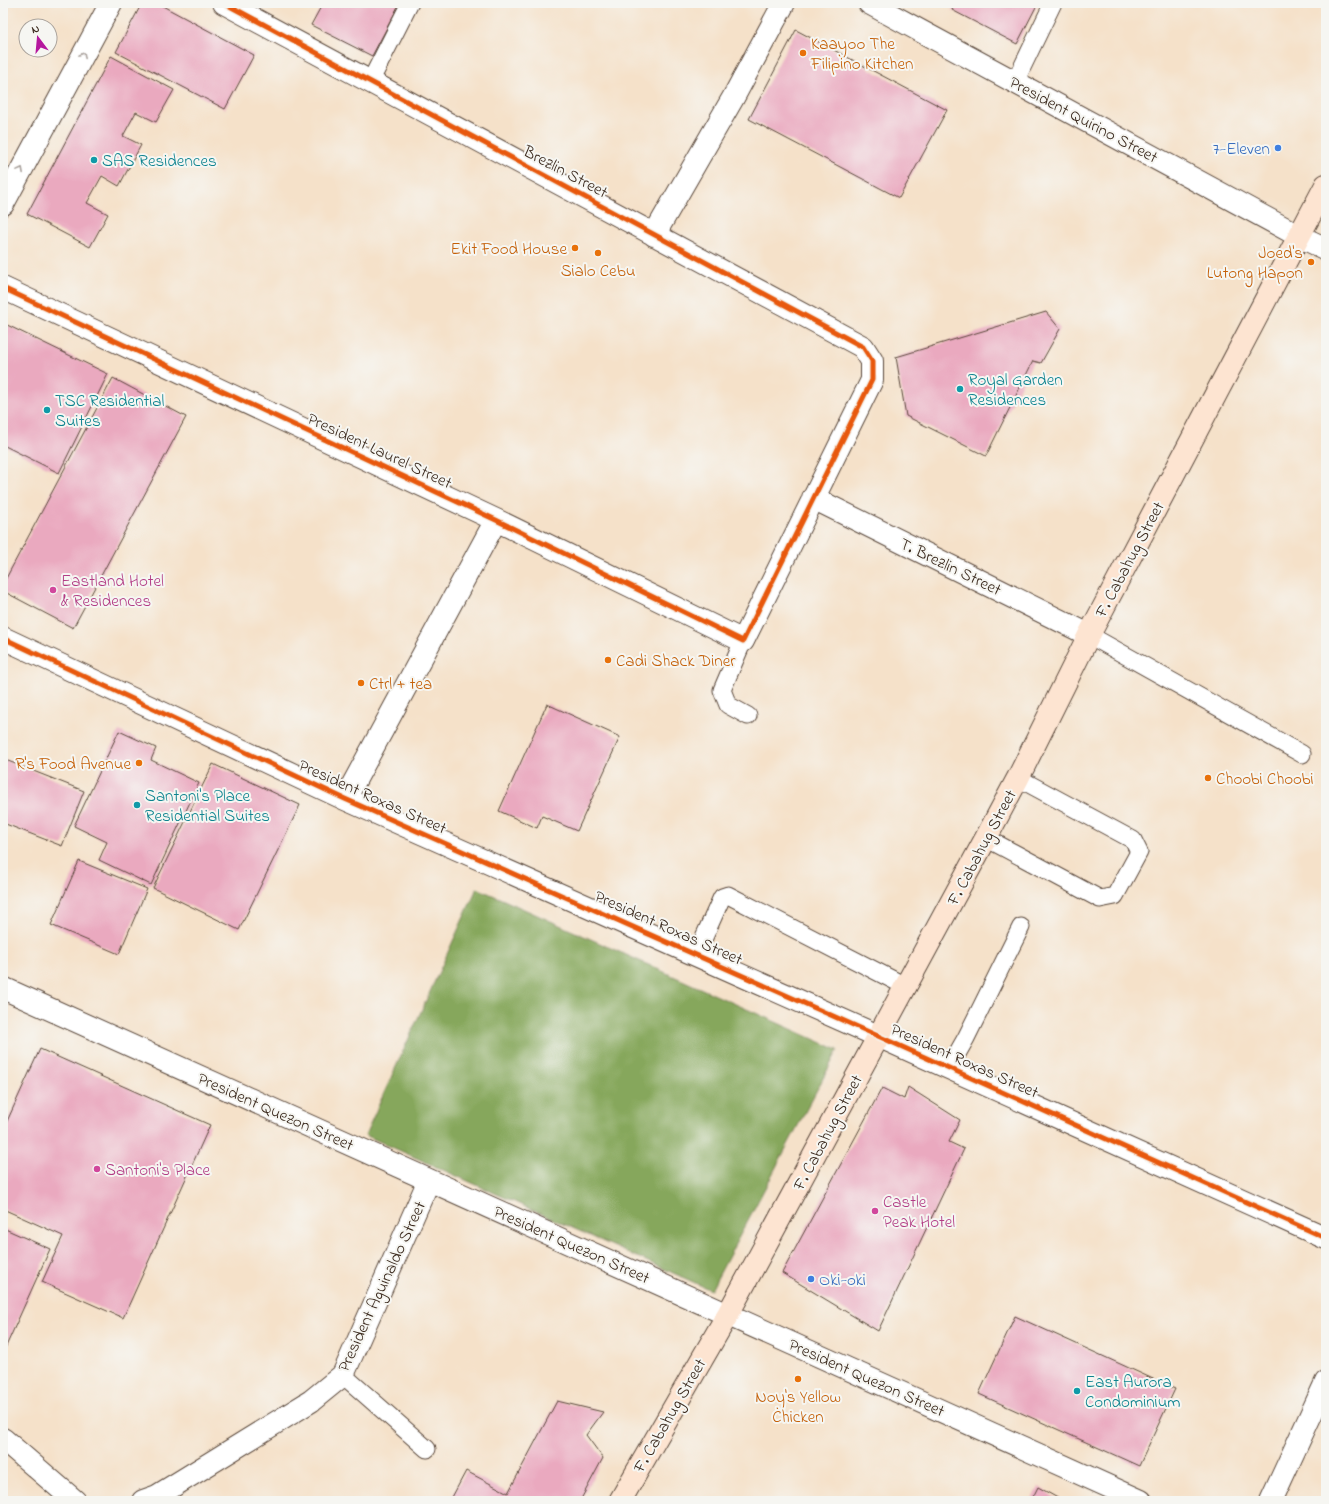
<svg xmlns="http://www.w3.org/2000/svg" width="1329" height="1504" viewBox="0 0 1329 1504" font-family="'Indie Flower',sans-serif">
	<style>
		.forest { fill: #86a75b; stroke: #60683c }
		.building { fill: #eaa9bf }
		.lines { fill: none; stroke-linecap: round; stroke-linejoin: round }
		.service-casing { stroke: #574538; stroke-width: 19 }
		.minor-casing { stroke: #574538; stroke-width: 24 }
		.tertiary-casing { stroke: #574538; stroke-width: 24 }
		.secondary-casing { stroke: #574538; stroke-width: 24 }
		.service { stroke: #fff; stroke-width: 17 }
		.minor { stroke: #fff; stroke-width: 22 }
		.tertiary { stroke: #fff; stroke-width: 22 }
		.secondary { stroke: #fde4d1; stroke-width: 22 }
		.cycleway-casing { stroke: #f6f6f2; stroke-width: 8 }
		.cycleway { stroke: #e8590c; stroke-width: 5 }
		.oneway { stroke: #a79f9a }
		.food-dot { fill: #e8710a; stroke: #f6f6f2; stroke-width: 1.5 }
		.shop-dot { fill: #3f7fe0; stroke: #f6f6f2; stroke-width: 1.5 }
		.culture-dot { fill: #0f9aa8; stroke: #f6f6f2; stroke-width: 1.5 }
		.hotel-dot { fill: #d1479c; stroke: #f6f6f2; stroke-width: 1.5 }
		.labels { text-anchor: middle; stroke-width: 4; stroke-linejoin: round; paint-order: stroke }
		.food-label { font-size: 17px; fill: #c56008; stroke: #f6f6f2; text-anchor: start }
		.street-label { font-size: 17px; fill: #3b2a1e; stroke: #f6f6f2 }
		.shop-label { font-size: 17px; fill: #366cbe; stroke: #f6f6f2; text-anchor: end }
		.culture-label { font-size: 17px; fill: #0d838f; stroke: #f6f6f2; text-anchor: start }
		.hotel-label { font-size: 17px; fill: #b23c85; stroke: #f6f6f2; text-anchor: start }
	</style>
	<rect width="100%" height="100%" fill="#f6f6f2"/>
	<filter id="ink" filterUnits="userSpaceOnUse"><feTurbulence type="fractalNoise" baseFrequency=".025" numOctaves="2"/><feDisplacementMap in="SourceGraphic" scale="8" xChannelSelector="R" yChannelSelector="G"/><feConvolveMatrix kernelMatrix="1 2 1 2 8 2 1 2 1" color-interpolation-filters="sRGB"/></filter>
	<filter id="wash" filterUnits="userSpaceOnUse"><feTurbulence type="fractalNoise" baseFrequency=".012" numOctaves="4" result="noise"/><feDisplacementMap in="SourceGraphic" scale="16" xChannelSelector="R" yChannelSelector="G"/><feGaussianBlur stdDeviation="0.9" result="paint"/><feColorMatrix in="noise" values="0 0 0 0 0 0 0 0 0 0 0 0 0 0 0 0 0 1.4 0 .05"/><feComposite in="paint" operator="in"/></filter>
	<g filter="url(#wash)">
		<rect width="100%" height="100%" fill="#f5e1c9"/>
		<path class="forest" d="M 477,888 L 838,1050 L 711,1290 L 365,1135 Z"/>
		<g id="blocks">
			<path class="building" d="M 142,3 L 157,3 L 254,55 L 225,109 L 116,52 Z
				M 323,3 L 400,3 L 372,56 L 311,25 Z
				M 955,3 L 1038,3 L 1017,44 L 952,10 Z
				M 796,30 L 947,110 L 899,198 L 749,119 Z
				M 111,56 L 174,90 L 156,122 L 136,112 L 123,136 L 141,145 L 119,186 L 102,176 L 87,203 L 108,214 L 90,247 L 27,214 Z
				M 1046,312 L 1060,329 L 1041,363 L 1033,361 L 986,456 L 906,416 L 896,357 Z
				M 3,323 L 108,374 L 59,473 L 3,445 Z
				M 113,378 L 186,417 L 73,628 L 3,591 L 3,584 Z
				M 547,704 L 620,737 L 577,831 L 542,816 L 537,828 L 499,811 Z
				M 119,731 L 156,748 L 151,760 L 199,783 L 151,885 L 99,860 L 107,842 L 74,826 Z
				M 3,759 L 84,791 L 62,846 L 3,823 Z
				M 213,764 L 300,805 L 239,930 L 153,888 Z
				M 79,861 L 147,889 L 119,954 L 51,925 Z
				M 40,1049 L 210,1125 L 123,1318 L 42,1282 L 63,1236 L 3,1209 L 3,1130 Z
				M 908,1087 L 960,1120 L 949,1142 L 964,1149 L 878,1331 L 782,1273 L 882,1088 L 904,1099 Z
				M 3,1228 L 50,1249 L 3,1353 Z
				M 1015,1316 L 1175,1389 L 1139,1466 L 979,1394 Z
				M 557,1401 L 603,1412 L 586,1435 L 603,1458 L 580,1501 L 450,1501 L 466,1471 L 508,1493 Z
				M 1038,1487 L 1063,1501 L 1031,1501 Z"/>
		</g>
	</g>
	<g filter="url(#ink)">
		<use href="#blocks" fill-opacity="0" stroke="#574538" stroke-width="1"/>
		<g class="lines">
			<defs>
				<path id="service" d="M 370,82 L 410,3
					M 1015,82 L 1053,3
					M 1089,635 L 1302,754
					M 743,641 L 722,690 L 728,705 L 748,716
					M 986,838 L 1100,899 L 1115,896 L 1139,852 L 1133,840 L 1018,778
					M 696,955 L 722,897 L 728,895 L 905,986
					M 949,1068 L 966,1038 L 1021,927
					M 343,1375 L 427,1449"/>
				<path id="minor" d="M 869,3 C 1012,81 1156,157 1299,236 L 1326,249
					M 3,204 L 111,3
					M 654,235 L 733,98 L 784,3
					M 3,288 L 496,520 L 743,641 L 872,380 L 872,361 L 863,347 L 224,3
					M 813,498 L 1089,635
					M 3,638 L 345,799 L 878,1036
					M 345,799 L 496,520
					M 3,988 L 1141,1501
					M 3,1439 L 75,1501
					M 143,1501 L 157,1496 L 311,1401 L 343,1375 L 429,1180
					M 1271,1501 L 1326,1382"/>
				<path id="tertiary" d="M 878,1036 L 1326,1238"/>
				<path id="secondary" d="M 620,1501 L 728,1314 L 986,838 L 1018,778 L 1089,635 L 1326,185"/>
			</defs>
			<use href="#service" class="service-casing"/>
			<use href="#minor" class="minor-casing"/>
			<use href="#tertiary" class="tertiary-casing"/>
			<use href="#secondary" class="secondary-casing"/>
			<use href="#service" class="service"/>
			<use href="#minor" class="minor"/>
			<use href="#tertiary" class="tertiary"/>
			<use href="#secondary" class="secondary"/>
			<defs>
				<path id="cycleway" d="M 3,288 L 496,520 L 743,641 L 872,380 L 872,361 L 863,347 L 224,3
					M 3,638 L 345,799 L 878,1036 L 1326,1238"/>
			</defs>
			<use href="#cycleway" class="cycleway-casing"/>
			<use href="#cycleway" class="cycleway"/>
		</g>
		<defs><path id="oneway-chevron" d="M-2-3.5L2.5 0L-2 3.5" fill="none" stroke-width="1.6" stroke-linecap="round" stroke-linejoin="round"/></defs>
		<g class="oneway">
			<use href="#oneway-chevron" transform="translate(83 55) rotate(-62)"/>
			<use href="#oneway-chevron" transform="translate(21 170) rotate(-62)"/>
		</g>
	</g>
	<g class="food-dot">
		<circle cx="803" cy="53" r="4"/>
		<circle cx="575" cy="248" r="4"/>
		<circle cx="598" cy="253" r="4"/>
		<circle cx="1311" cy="262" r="4"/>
		<circle cx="608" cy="660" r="4"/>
		<circle cx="361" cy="683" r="4"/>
		<circle cx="139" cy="763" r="4"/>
		<circle cx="1208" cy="778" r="4"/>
		<circle cx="798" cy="1379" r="4"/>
	</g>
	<g class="shop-dot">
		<circle cx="1278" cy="148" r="4"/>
		<circle cx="811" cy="1279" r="4"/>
	</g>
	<g class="culture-dot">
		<circle cx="94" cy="160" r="4"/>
		<circle cx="960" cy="389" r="4"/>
		<circle cx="47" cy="410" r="4"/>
		<circle cx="137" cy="805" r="4"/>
		<circle cx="1077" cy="1391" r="4"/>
	</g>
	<g class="hotel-dot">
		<circle cx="53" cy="590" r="4"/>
		<circle cx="97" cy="1169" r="4"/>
		<circle cx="875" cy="1211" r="4"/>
	</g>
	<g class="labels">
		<g class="food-label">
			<text x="811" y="49">Kaayoo The<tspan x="811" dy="20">Filipino Kitchen</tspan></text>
			<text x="567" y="254" text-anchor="end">Ekit Food House</text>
			<text x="1303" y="258" text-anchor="end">Joed's<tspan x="1303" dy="20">Lutong Hapon</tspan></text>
			<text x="598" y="276" text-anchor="middle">Sialo Cebu</text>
			<text x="616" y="666">Cadi Shack Diner</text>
			<text x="369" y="689">Ctrl + tea</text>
			<text x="131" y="769" text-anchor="end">R's Food Avenue</text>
			<text x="1216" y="784">Choobi Choobi</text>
			<text x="798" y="1402" text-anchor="middle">Noy's Yellow<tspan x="798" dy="20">Chicken</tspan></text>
		</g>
		<g class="street-label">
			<text transform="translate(1084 119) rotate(28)" y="6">President Quirino Street</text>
			<text transform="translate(566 171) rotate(28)" y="6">Brezlin Street</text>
			<text transform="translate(380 450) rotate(25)" y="6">President Laurel Street</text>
			<text transform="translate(1129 559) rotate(-62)" y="6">F. Cabahug Street</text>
			<text transform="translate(951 566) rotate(26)" y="6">T. Brezlin Street</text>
			<text transform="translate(373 796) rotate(24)" y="6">President Roxas Street</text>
			<text transform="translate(981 847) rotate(-62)" y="6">F. Cabahug Street</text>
			<text transform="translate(669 927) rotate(24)" y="6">President Roxas Street</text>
			<text transform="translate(965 1060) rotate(24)" y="6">President Roxas Street</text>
			<text transform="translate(276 1111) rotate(24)" y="6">President Quezon Street</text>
			<text transform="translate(827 1132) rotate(-62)" y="6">F. Cabahug Street</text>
			<text transform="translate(572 1244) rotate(24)" y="6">President Quezon Street</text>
			<text transform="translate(381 1286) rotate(-65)" y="6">President Aguinaldo Street</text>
			<text transform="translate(867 1377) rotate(24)" y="6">President Quezon Street</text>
			<text transform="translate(669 1415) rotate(-60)" y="6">F. Cabahug Street</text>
		</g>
		<g class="shop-label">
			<text x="1270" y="154">7-Eleven</text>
			<text x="819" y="1285" text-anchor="start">Oki-oki</text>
		</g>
		<g class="culture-label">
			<text x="102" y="166">SAS Residences</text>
			<text x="968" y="385">Royal Garden<tspan x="968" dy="20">Residences</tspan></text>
			<text x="55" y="406">TSC Residential<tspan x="55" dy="20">Suites</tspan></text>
			<text x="145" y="801">Santoni's Place<tspan x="145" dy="20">Residential Suites</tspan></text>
			<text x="1085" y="1387">East Aurora<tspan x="1085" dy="20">Condominium</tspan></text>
		</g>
		<g class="hotel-label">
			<text x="61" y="586">Eastland Hotel<tspan x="61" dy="20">&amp; Residences</tspan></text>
			<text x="105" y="1175">Santoni's Place</text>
			<text x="883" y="1207">Castle<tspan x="883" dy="20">Peak Hotel</tspan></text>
		</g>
	</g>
	<rect width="1329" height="1504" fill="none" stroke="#f6f6f2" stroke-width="16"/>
	<g transform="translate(38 38) rotate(344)"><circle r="19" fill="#f6f6f2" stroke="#aba49d"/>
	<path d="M0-3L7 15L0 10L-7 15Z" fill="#b5179e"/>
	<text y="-6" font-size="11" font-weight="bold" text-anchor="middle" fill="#3b2a1e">N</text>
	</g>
</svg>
